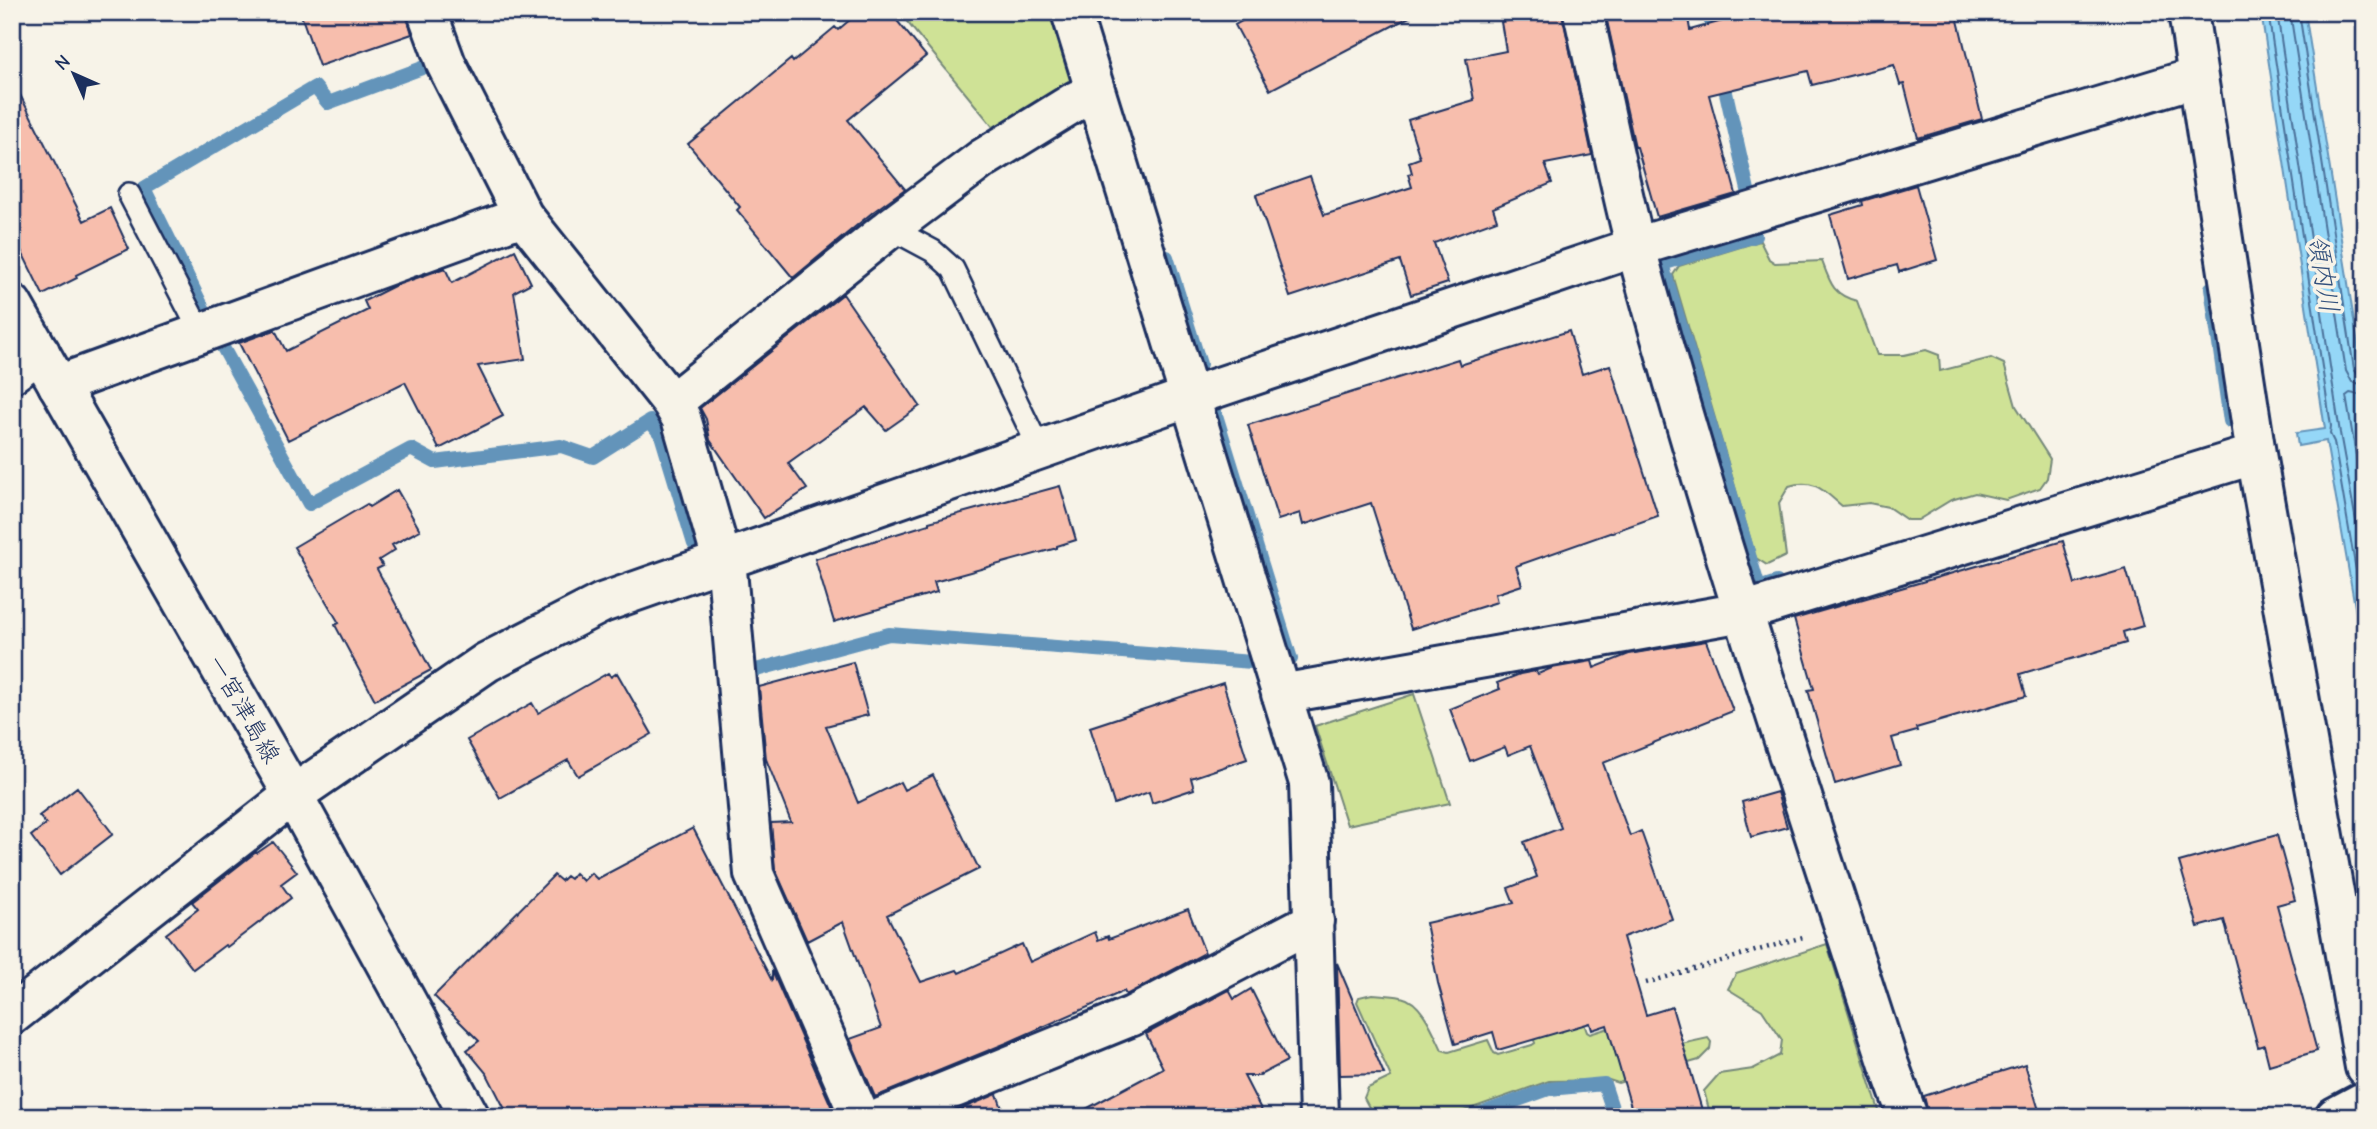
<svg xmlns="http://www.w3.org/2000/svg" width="2377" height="1129" viewBox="0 0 2377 1129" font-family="'Comic Neue','Klee One',sans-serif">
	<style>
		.green { fill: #cfe296; stroke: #75887a; stroke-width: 2 }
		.water { fill: #95d7f7; stroke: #6494ba; stroke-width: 2 }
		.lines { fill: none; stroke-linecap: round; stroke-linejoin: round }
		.shore { stroke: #4c729b; stroke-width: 2 }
		.stream { stroke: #6494ba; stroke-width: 14 }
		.building { fill: #f7bead; stroke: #1b2f5e; stroke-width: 2 }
		.lane-casing { stroke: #1b2f5e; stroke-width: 26 }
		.street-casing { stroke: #1b2f5e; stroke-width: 44 }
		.secondary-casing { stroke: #1b2f5e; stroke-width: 44 }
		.path { stroke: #1b2f5e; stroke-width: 4.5; stroke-dasharray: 2 5; stroke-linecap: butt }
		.lane { stroke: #f7f3e8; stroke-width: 21 }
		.street { stroke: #f7f3e8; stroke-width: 38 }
		.secondary { stroke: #f7f3e8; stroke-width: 38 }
		.labels { text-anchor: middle; stroke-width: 7; stroke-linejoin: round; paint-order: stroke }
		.street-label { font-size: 24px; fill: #1b2f5e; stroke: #f7f3e8 }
		.water-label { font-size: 26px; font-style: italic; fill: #33517d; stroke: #f7f3e8 }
	</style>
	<rect width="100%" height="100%" fill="#f7f3e8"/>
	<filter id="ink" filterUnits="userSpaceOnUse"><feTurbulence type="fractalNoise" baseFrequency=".0143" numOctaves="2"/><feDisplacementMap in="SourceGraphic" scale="14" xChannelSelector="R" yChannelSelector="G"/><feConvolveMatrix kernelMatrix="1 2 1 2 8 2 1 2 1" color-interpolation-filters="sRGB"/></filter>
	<g filter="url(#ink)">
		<path class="green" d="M 899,12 L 1056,12 L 1079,83 L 1002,138 Z
			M 1760,241 L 1769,259 L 1775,263 L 1822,261 C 1830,283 1833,295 1857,301 L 1877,355 L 1904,355 L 1926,350 L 1939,355 L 1940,371 L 1991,358 L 2004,364 L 2016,406 L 2050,459 L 2047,478 L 2040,488 L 2006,500 L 1975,493 L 1951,500 L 1918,520 L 1907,520 L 1888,507 L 1869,503 L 1842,506 C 1824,491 1814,478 1789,486 L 1779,503 L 1786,556 L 1767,565 L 1756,558 L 1673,275 L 1679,266 Z
			M 1414,694 L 1450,803 L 1347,825 L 1315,726 Z
			M 1827,944 L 1881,1117 L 1711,1117 L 1704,1091 L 1719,1074 L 1753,1069 L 1780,1055 L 1782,1040 L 1762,1010 L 1728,989 L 1736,974 Z
			M 1372,994 C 1382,995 1392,995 1401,997 C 1422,1001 1434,1033 1442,1050 L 1449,1052 L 1488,1040 L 1494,1053 L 1498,1055 L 1532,1045 L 1535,1043 L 1533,1037 L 1582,1018 L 1587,1032 L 1590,1034 L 1654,1014 L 1677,1045 L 1708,1038 L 1711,1042 L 1710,1049 L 1699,1060 L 1618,1083 L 1609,1080 L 1549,1081 L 1447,1117 L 1374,1117 L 1364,1098 L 1368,1088 L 1391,1077 L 1357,1002 L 1359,997 Z"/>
		<path class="water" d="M 2261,12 L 2305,12 L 2365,390 L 2365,664 L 2326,441 L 2298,446 L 2296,433 L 2325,429 Z"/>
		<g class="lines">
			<path class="shore" d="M 2268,12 L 2331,426 L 2330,434 L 2334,442 L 2365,623
				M 2277,12 L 2340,433 L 2365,571
				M 2290,12 L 2346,371 L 2352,382 L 2365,385
				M 2299,12 L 2354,369 L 2358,375 L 2365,377
				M 2365,396 L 2350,393 L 2346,396 L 2365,509"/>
			<path class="stream" d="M 1709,12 L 1715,42
				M 1722,75 L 1748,190
				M 1755,236 L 1662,264 L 1759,588 L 1777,582
				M 1167,257 L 1200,364
				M 2211,288 L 2230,421
				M 205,312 L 144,188 L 315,87 L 328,103 L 433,64
				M 221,344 L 309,504 L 411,449 L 435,462 L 561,446 L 593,457 L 650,421 L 661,435 L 694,544
				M 1216,415 L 1291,659
				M 756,670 L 889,634 L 1252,662
				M 1471,1117 L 1549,1089 L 1604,1084 L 1615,1117"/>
		</g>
		<path class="building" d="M 300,12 L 406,12 L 412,34 L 319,66 Z
			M 859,12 L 890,12 L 926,56 L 848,120 L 905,189 L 873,212 L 793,278 L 737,210 L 740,207 L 688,144 L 791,59 L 793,62 L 835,27 L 838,30 Z
			M 1258,12 L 1419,12 L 1270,90 L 1235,25 Z
			M 1547,12 L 1562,12 L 1592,155 L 1545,164 L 1552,183 L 1493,208 L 1497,220 L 1434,243 L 1448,283 L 1411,295 L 1400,261 L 1290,297 L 1256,195 L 1310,176 L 1324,215 L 1412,187 L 1408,174 L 1412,173 L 1409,162 L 1420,158 L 1408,120 L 1474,100 L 1466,59 L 1506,51 L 1501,22 Z
			M 1605,12 L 1687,12 L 1690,30 L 1755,12 L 1956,12 L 1982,119 L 1918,138 L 1904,84 L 1900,85 L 1894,65 L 1812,85 L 1808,71 L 1709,95 L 1736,194 L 1657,217 L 1637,147 L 1635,147 Z
			M 12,79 L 84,221 L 110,208 L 129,249 L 76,275 L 77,278 L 43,295 L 12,232 Z
			M 1916,185 L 1937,260 L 1899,272 L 1897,265 L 1848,279 L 1830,215 L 1863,205 L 1862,201 Z
			M 515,250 L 531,283 L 514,292 L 525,359 L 478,366 L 503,416 L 439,449 L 405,382 L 288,440 L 239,343 L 275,330 L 286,351 L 368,310 L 364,301 L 394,286 L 445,268 L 452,283 Z
			M 843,294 L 920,406 L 886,430 L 866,407 L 788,463 L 807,489 L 764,518 L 710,440 L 706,419 L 700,408 Z
			M 1569,331 L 1582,374 L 1610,365 L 1658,516 L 1516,566 L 1522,585 L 1495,594 L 1497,602 L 1411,629 L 1371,503 L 1303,525 L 1300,513 L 1278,520 L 1248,425 L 1458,359 L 1460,365 Z
			M 1060,486 L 1076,540 L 1057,546 L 1057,548 L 934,582 L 937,592 L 834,622 L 815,559 L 929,524 L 929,522 Z
			M 397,490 L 420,530 L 392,545 L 395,550 L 379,560 L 383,566 L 377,569 L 431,670 L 375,700 L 335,625 L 339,623 L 294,547 L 367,504 L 369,507 Z
			M 2063,541 L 2075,584 L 2126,569 L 2143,626 L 2123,632 L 2126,643 L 2020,674 L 2026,696 L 1916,728 L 1917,731 L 1892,738 L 1900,765 L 1835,784 L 1808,690 L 1814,689 L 1794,619 Z
			M 1706,641 L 1733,711 L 1603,763 L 1630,836 L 1641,831 L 1672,919 L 1623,937 L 1646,1015 L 1672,1007 L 1704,1117 L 1634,1117 L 1607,1025 L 1592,1030 L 1590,1023 L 1498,1050 L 1493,1032 L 1455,1044 L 1438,983 L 1426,923 L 1514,903 L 1508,888 L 1537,877 L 1524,842 L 1561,828 L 1530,746 L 1508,755 L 1505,747 L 1470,761 L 1450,709 L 1500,689 L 1497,683 L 1520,674 L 1536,671 L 1538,674 L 1552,668 L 1592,661 L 1594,668 L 1629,654 Z
			M 853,662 L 868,715 L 826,726 L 858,803 L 900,782 L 904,790 L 933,775 L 979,869 L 887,915 L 921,982 L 957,970 L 959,973 L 1022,944 L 1030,962 L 1095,932 L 1098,940 L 1108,936 L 1109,939 L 1188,909 L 1205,953 L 1126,995 L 1124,991 L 1009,1042 L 875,1097 L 850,1039 L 881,1028 L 843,922 L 807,941 L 775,869 L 771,823 L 791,822 L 766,759 L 759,687 Z
			M 608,673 L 611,677 L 617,673 L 652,734 L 578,776 L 568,760 L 500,798 L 467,740 L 532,703 L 538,713 Z
			M 1223,683 L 1247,759 L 1191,778 L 1194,789 L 1152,803 L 1149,792 L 1114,804 L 1090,727 Z
			M 77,787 L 113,834 L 60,875 L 31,836 L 46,824 L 39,816 Z
			M 1777,792 L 1787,827 L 1751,837 L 1742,802 Z
			M 693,828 L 772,981 L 772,971 L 836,1117 L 509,1117 L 487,1074 L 467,1050 L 479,1041 L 434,996 L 554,875 L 561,881 L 566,876 L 570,879 L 575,873 L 583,881 L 591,873 L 597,879 Z
			M 2277,835 L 2295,900 L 2277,905 L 2317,1051 L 2269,1065 L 2264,1045 L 2258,1047 L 2224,920 L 2198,927 L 2179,862 Z
			M 273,842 L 297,872 L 281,884 L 291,898 L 227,947 L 225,945 L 193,969 L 166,934 L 198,909 L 192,902 L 256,852 L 257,853 Z
			M 1337,963 L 1384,1074 L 1340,1075 Z
			M 1251,989 L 1287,1061 L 1258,1076 L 1244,1076 L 1265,1117 L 1071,1117 L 1163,1068 L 1146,1034 L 1229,990 L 1234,999 Z
			M 2025,1064 L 2041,1117 L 1929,1117 L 1924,1096 Z
			M 997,1094 L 1005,1117 L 942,1117 Z"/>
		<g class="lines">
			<defs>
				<path id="lane" d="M 129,194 L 201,333
					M 890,228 L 933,251 L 953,269 L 1040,450"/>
				<path id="street" d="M 1071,12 L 1309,783 L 1319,1117
					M 1583,12 C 1601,91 1616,171 1636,248 C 1710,522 1801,792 1888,1062 L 1908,1117
					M 2188,12 L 2256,454 L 2365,1067
					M 523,216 L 672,403 L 681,418 L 722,560
					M 12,373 L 40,352
					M 58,385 L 523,216 L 446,64 L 427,12
					M 672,403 L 890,228 L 982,159 L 1076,101 L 1097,96
					M 726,559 L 754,874 L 860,1117
					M 1281,694 L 1743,612 L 2256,454
					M 12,1015 L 293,795 L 487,662 L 602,603 L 1189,397 L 1636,247 L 2197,77
					M 883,1117 L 1132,1016 L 1314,921
					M 2335,1117 L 2365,1101"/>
				<path id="secondary" d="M 12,304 L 293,795 L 470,1117"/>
			</defs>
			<use href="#lane" class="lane-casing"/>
			<use href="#street" class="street-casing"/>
			<use href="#secondary" class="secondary-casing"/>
			<path class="path" d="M 1646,983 L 1803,937"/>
			<use href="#lane" class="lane"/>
			<use href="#street" class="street"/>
			<use href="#secondary" class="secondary"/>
		</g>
	</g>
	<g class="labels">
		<g class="street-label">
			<text transform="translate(244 709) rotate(60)" y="8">一宮津島線</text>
		</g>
		<g class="water-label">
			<text transform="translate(2324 274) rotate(81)" y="9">領内川</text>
		</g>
	</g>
	<rect width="2377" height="1129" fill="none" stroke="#f7f3e8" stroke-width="42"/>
	<rect x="21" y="21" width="2335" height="1087" fill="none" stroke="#1b2f5e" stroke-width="2.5" filter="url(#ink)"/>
	<g transform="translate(74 74) rotate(315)" stroke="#f7f3e8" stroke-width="5" paint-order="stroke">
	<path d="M0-5L12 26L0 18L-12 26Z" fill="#1b2f5e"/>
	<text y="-10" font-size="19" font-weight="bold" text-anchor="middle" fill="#1b2f5e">N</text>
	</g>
</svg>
